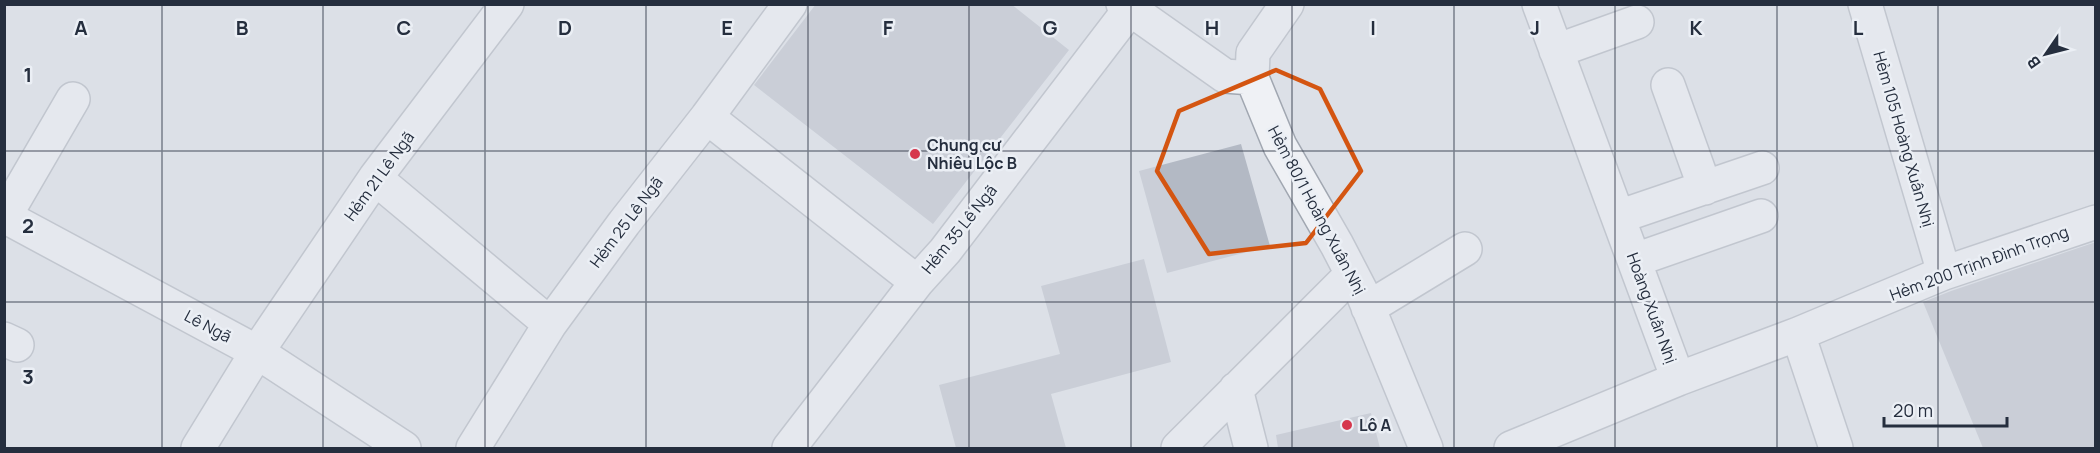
<svg xmlns="http://www.w3.org/2000/svg" width="2100" height="453" viewBox="0 0 2100 453" font-family="Manrope,sans-serif">
	<style>
		.building { fill: #b3b9c4 }
		.lines { fill: none; stroke-linecap: round; stroke-linejoin: round }
		.minor-casing { stroke: #a1a7b1; stroke-width: 36 }
		.minor { stroke: #eff1f5; stroke-width: 33 }
		.marked { fill: none; stroke: #d45511; stroke-width: 4.5; stroke-linejoin: round }
		.grid { fill: none; stroke: #252e3e; stroke-width: 1.5; stroke-opacity: 0.55 }
		.poi-dot { fill: #d6374d; stroke: #ebeff5; stroke-width: 2 }
		.labels { text-anchor: middle; stroke-width: 5; stroke-linejoin: round; paint-order: stroke }
		.street-label { font-size: 16px; fill: #252e3e; stroke: #ebeff5 }
		.poi-label { font-size: 16px; font-weight: bold; fill: #252e3e; stroke: #ebeff5; text-anchor: start }
		.grid-label { font-size: 20px; text-anchor: middle; font-weight: bold; fill: #252e3e; stroke: #ebeff5; stroke-width: 5; stroke-linejoin: round; paint-order: stroke }
	</style>
	<rect width="100%" height="100%" fill="#dce0e7"/>
	<path class="building" d="M 816,4 L 1011,4 L 1069,50 L 933,224 L 754,85 Z
		M 1241,144 L 1270,246 L 1167,273 L 1139,171 Z
		M 2096,242 L 2096,448 L 1983,448 L 1923,302 L 1951,291 Z
		M 1144,259 L 1171,362 L 1051,394 L 1066,448 L 956,448 L 939,385 L 1060,354 L 1041,286 Z
		M 1371,413 L 1380,448 L 1278,448 L 1276,435 Z"/>
	<g class="lines">
		<defs>
			<path id="minor" d="M 1123,4 L 1225,76 L 1252,78
				M 1287,4 L 1253,53 L 1252,78 L 1280,146 L 1337,245 L 1364,297 L 1426,448
				M 1539,4 L 1678,379 L 1798,334 L 1836,448
				M 1865,4 L 1944,273
				M 1556,51 L 1637,22
				M 1668,85 L 1705,188
				M 707,117 L 917,282
				M 375,178 L 550,324
				M 4,216 L 257,352 L 404,448
				M 5,216 L 73,99
				M 1618,217 L 1762,168
				M 1635,260 L 1761,216
				M 1368,308 L 1465,249
				M 1798,334 L 1944,273 L 2096,222
				M 4,339 L 17,345
				M 1236,389 L 1251,448
				M 198,448 L 257,352 L 375,178 L 507,4
				M 473,448 L 550,324 L 624,223 L 707,117 L 790,4
				M 789,448 L 917,282 L 945,251 L 1130,9
				M 1178,448 L 1352,274
				M 1511,448 L 1678,379"/>
		</defs>
		<use href="#minor" class="minor-casing"/>
		<use href="#minor" class="minor"/>
	</g>
	<path d="M0 0H2100V453H0ZM 1276,70 L 1320,89 L 1361,171 L 1306,243 L 1209,254 L 1157,171 L 1179,111 Z" fill="#dce0e7" fill-opacity=".55" fill-rule="evenodd"/>
	<path class="marked" d="M 1276,70 L 1320,89 L 1361,171 L 1306,243 L 1209,254 L 1157,171 L 1179,111 Z"/>
	<path class="grid" d="M 162,4 L 162,448M 323,4 L 323,448M 485,4 L 485,448M 646,4 L 646,448M 808,4 L 808,448M 969,4 L 969,448M 1131,4 L 1131,448M 1292,4 L 1292,448M 1454,4 L 1454,448M 1615,4 L 1615,448M 1777,4 L 1777,448M 1938,4 L 1938,448M 4,151 L 2096,151M 4,302 L 2096,302"/>
	<g class="poi-dot">
		<circle cx="915" cy="154" r="6"/>
		<circle cx="1347" cy="425" r="6"/>
	</g>
	<g class="labels">
		<g class="street-label">
			<text transform="translate(1904 139) rotate(74)" y="6">Hẻm 105 Hoàng Xuân Nhị</text>
			<text transform="translate(379 176) rotate(-54)" y="6">Hẻm 21 Lê Ngã</text>
			<text transform="translate(1317 210) rotate(62)" y="6">Hẻm 80/1 Hoàng Xuân Nhị</text>
			<text transform="translate(626 222) rotate(-53)" y="6">Hẻm 25 Lê Ngã</text>
			<text transform="translate(959 229) rotate(-51)" y="6">Hẻm 35 Lê Ngã</text>
			<text transform="translate(1979 263) rotate(-20)" y="6">Hẻm 200 Trịnh Đình Trọng</text>
			<text transform="translate(1652 308) rotate(70)" y="6">Hoàng Xuân Nhị</text>
			<text transform="translate(208 326) rotate(28)" y="6">Lê Ngã</text>
		</g>
		<g class="poi-label">
			<text x="927" y="151">Chung cư<tspan x="927" dy="18">Nhiêu Lộc B</tspan></text>
			<text x="1359" y="431">Lô A</text>
		</g>
	</g>
	<g class="grid-label">
		<text x="81" y="35">A</text>
		<text x="242" y="35">B</text>
		<text x="404" y="35">C</text>
		<text x="565" y="35">D</text>
		<text x="727" y="35">E</text>
		<text x="888" y="35">F</text>
		<text x="1050" y="35">G</text>
		<text x="1212" y="35">H</text>
		<text x="1373" y="35">I</text>
		<text x="1535" y="35">J</text>
		<text x="1696" y="35">K</text>
		<text x="1858" y="35">L</text>
		<text x="28" y="82">1</text>
		<text x="28" y="233">2</text>
		<text x="28" y="384">3</text>
	</g>
	<rect width="2100" height="453" fill="none" stroke="#252e3e" stroke-width="12"/>
	<g transform="translate(2046 54) rotate(235)" stroke="#ebeff5" stroke-width="4.5" paint-order="stroke">
	<path d="M0-4.5L10 22L0 15L-10 22Z" fill="#252e3e"/>
	<text y="-9" font-size="16" font-weight="bold" text-anchor="middle" fill="#252e3e">B</text>
	</g>
	<path d="M1884 417v9h123v-9" fill="none" stroke="#252e3e" stroke-width="3"/>
	<text x="1893" y="417" font-size="18" fill="#252e3e" stroke="#ebeff5" stroke-width="4.5" paint-order="stroke">20 m</text>
</svg>
